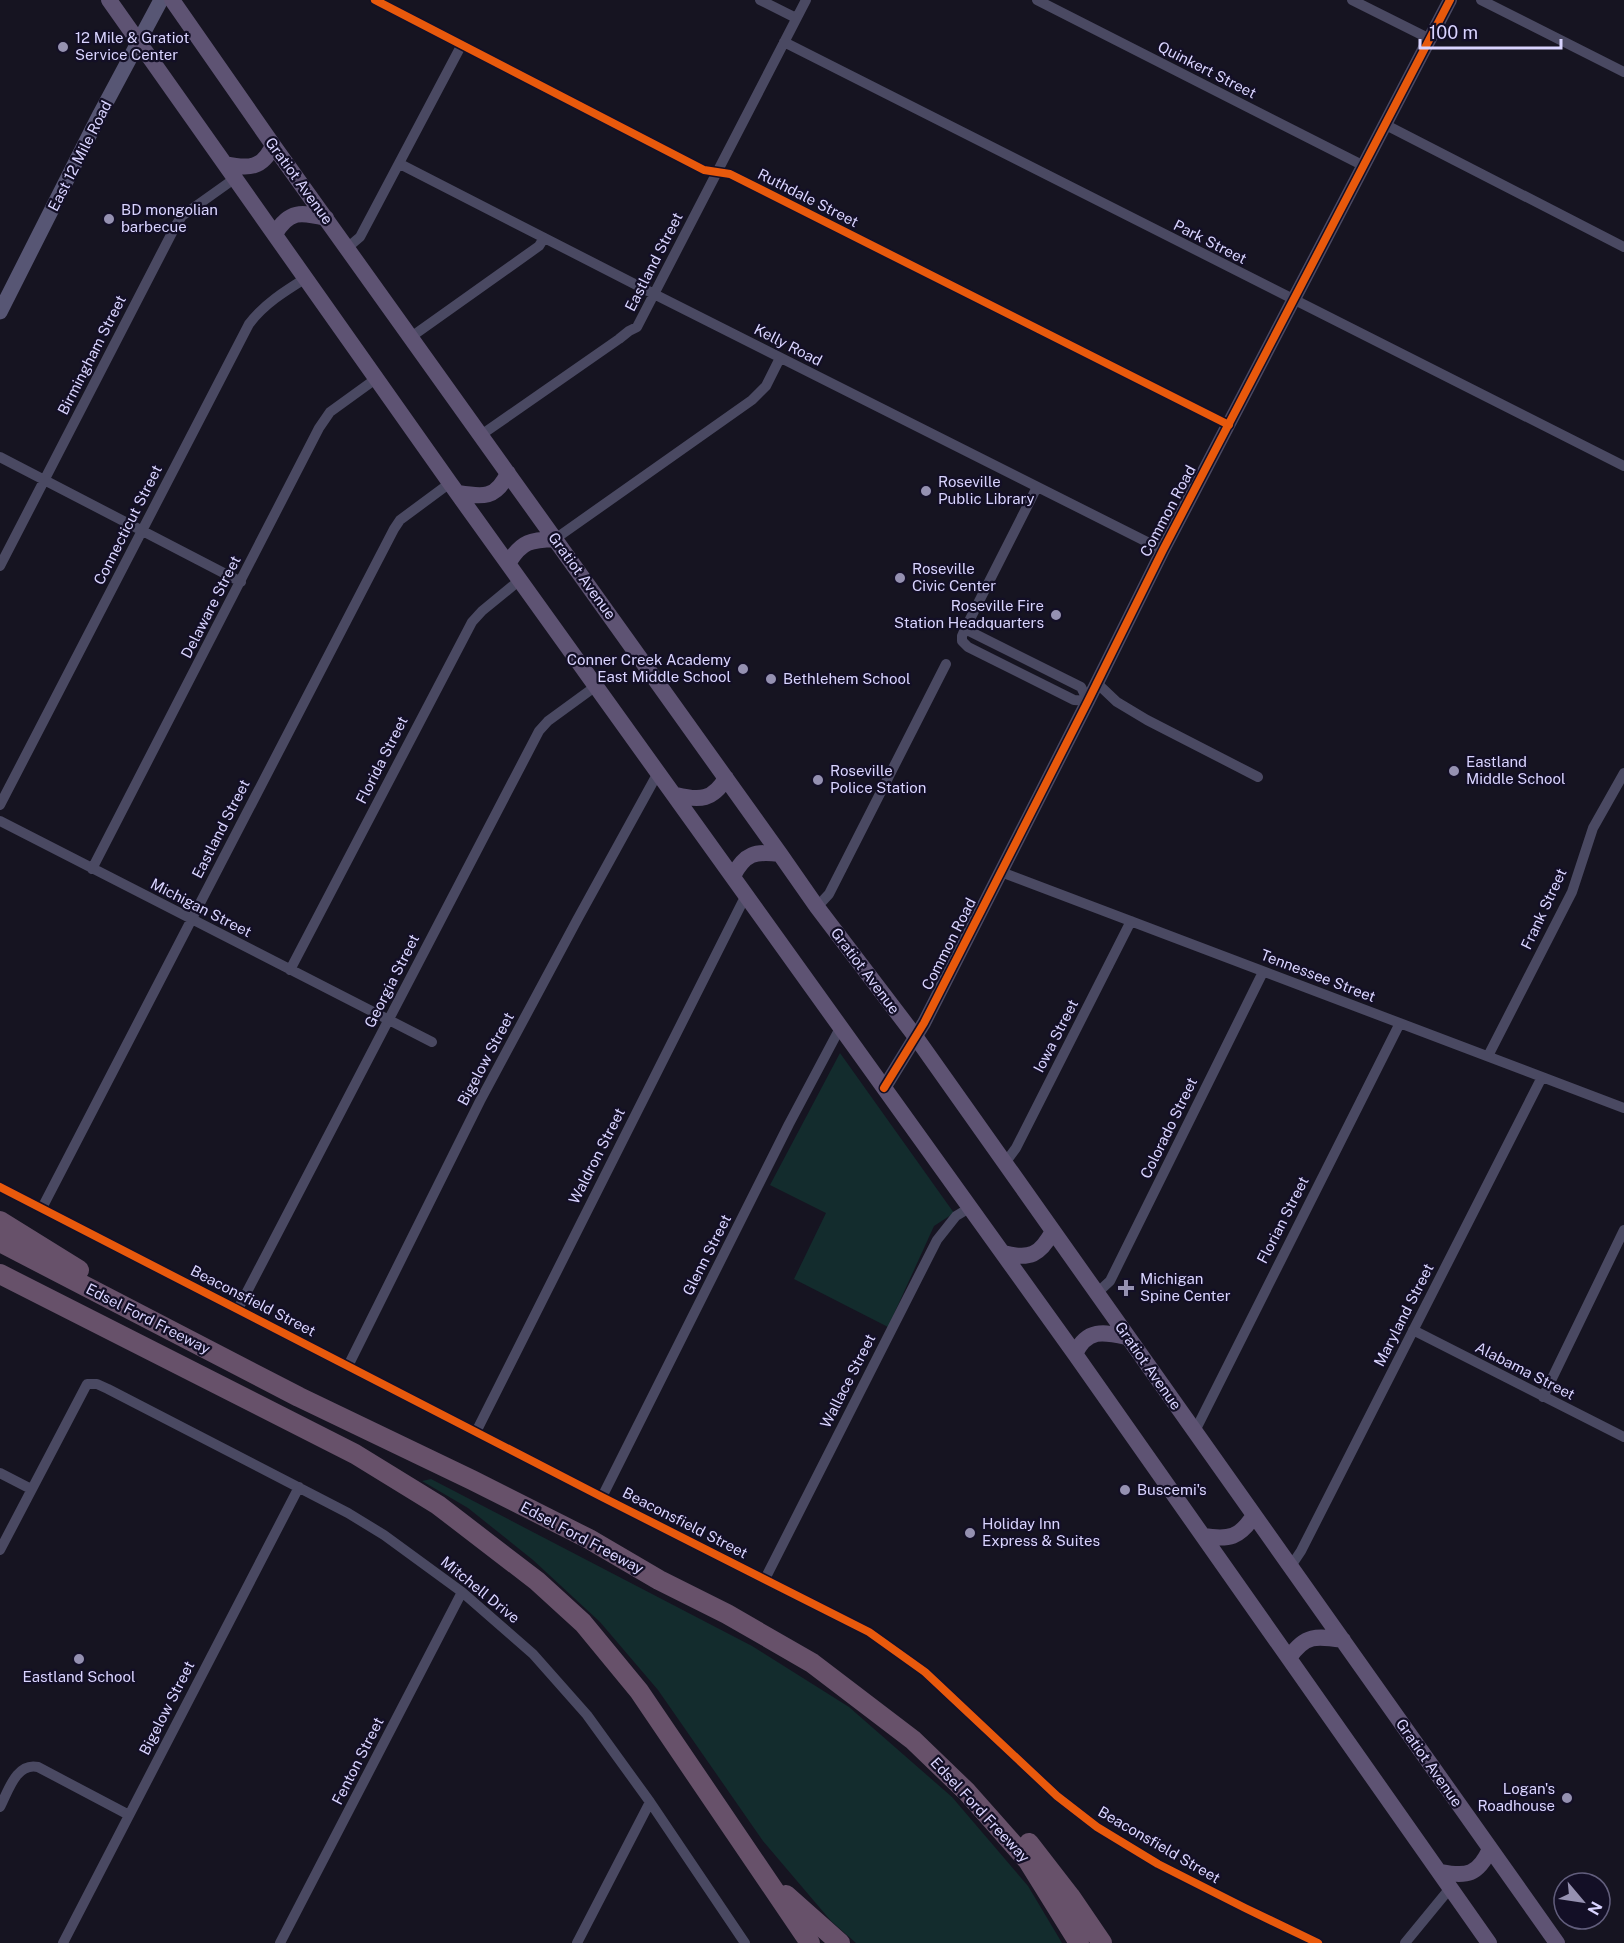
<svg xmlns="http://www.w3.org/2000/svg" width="1624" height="1943" viewBox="0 0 1624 1943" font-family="'Public Sans',sans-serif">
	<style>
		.green { fill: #132c2d }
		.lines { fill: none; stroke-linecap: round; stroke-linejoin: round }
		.minor { stroke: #4a4962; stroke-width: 10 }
		.tertiary { stroke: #4a4962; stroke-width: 14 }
		.secondary { stroke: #575674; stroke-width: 15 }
		.primary { stroke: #5e5373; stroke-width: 16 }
		.motorway { stroke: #67516a; stroke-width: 20 }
		.cycleway-casing { stroke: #130f26; stroke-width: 11 }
		.cycleway { stroke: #e8590c; stroke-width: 8 }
		.poi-dot { fill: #9591b1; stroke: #130f26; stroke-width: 2 }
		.labels { text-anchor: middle; stroke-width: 4.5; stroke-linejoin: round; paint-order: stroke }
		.poi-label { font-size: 15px; fill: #d9d4ff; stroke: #130f26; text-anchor: start }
		.street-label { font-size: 15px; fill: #d9d4ff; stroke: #130f26 }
	</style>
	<rect width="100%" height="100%" fill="#161421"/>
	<path class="green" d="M 840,1053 L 954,1213 L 934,1226 L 888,1327 L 794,1279 L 826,1213 L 770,1185 Z
		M 431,1479 L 752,1646 L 849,1707 L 952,1797 L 1028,1886 L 1062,1943 L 856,1943 L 831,1921 L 763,1841 L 658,1690 L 600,1622 L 533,1560 L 468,1508 L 422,1481 Z"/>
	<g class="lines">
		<path class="minor" d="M 375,0 L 704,170 L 730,174 L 1229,425
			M 760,0 L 796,18
			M 1037,0 L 1364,166
			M 1352,0 L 1430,39
			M 1481,0 L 1624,72
			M 784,42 L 1624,466
			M 1386,125 L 1624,247
			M 400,164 L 654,294 L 1163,550
			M 347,248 L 360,237 L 461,46
			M 411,337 L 539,246 L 544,238
			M 481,435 L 619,339 L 629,331 L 637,327 L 806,0
			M 0,457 L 241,582
			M 1037,487 L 965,629 L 962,636 L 962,641 L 968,647 L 1074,700 L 1088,701
			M 555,539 L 752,400 L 766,386 L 780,358
			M 0,566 L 176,225 L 182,216 L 234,179
			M 965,629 L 1081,687 L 1088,701
			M 1097,683 L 1117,702 L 1147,720 L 1258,777
			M 0,805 L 249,324 C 264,304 285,291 306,278
			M 0,821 L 432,1042
			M 92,869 L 319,428 L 330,412 L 377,378
			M 1001,872 L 1624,1108
			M 817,907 L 829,894 L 946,664
			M 290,970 L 472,622 L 482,611 L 521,579
			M 1488,1056 L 1572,892 L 1593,828 L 1624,773
			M 1005,1163 L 1016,1148 L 1131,921
			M 0,1187 L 602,1497 L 869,1632 L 925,1672 L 1057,1796 L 1097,1827 L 1158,1864 L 1245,1908 L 1318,1943
			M 42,1208 L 394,529 L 400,520 L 450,483
			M 1097,1293 L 1110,1281 L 1263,972
			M 238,1309 L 539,731 L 548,721 L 596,686
			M 1413,1330 L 1624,1437
			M 348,1366 L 480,1101 L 577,920 L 659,771
			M 1543,1397 L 1624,1230
			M 1195,1431 L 1400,1023
			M 476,1432 L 746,895
			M 0,1473 L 31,1489
			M 602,1497 L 789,1124 L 840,1028
			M 0,1550 L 87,1384 L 97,1384 L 108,1389 L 348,1513 L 384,1535 L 462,1592 L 533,1654 L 587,1715 L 650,1802 L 745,1943
			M 1291,1566 L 1301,1551 L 1542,1077
			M 765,1579 L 937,1240 L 956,1216 L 971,1207
			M 0,1807 C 8,1792 16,1762 38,1767 L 129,1815
			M 63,1943 L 299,1487
			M 280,1943 L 462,1592
			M 577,1943 L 650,1802
			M 1405,1943 L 1451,1887"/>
		<path class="tertiary" d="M 884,1088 L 924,1023 L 1088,701 L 1163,550 L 1450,0"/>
		<path class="secondary" d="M 0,312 L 100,114 L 161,0"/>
		<path class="primary" d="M 109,0 L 450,483 L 1075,1354 L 1489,1943
			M 172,0 L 273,145 L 780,854 L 817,907 L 915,1036 L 1557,1943
			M 225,164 C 248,169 263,169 273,145
			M 275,234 C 289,210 301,212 326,218
			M 458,493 C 483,497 496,499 508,473
			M 509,562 C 522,541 531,540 555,539
			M 676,795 C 700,801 713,800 726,778
			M 733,876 C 745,853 755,851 780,854
			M 1003,1253 C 1030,1260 1040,1255 1053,1231
			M 1075,1354 C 1087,1328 1104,1332 1127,1337
			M 1203,1536 C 1229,1540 1240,1538 1254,1515
			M 1289,1658 C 1305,1634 1317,1636 1343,1640
			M 1441,1872 C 1467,1877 1478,1875 1490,1849"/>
		<path class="motorway" d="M 0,1221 L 79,1270
			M 0,1242 L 299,1397 L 472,1480 L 589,1539 L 659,1580 L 727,1614 L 812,1663 L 913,1740 L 967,1792 L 1028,1861 L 1079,1943
			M 0,1274 L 355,1454 L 438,1505 L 537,1581 L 583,1623 L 639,1691 L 810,1943
			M 1029,1843 L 1070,1896 L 1102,1943
			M 786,1895 L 840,1943"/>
		<defs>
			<path id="cycleway" d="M 375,0 L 704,170 L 730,174 L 1229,425
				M 884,1088 L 924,1023 L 1088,701 L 1163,550 L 1450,0
				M 0,1187 L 602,1497 L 869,1632 L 925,1672 L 1057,1796 L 1097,1827 L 1158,1864 L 1245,1908 L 1318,1943"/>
		</defs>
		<use href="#cycleway" class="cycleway-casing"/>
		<use href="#cycleway" class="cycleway"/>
	</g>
	<g class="poi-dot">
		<circle cx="63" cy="47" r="6"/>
		<circle cx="109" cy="219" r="6"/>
		<circle cx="926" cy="491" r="6"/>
		<circle cx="900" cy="578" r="6"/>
		<circle cx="1056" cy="615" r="6"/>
		<circle cx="743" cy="669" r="6"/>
		<circle cx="771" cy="679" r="6"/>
		<circle cx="1454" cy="771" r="6"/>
		<circle cx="818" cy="780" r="6"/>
		<path d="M1123 1279h6v6h6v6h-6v6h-6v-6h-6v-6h6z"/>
		<circle cx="1125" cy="1490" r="6"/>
		<circle cx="970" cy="1533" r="6"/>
		<circle cx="79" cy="1659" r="6"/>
		<circle cx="1567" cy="1798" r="6"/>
	</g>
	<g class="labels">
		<g class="poi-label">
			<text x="75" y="43">12 Mile &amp; Gratiot<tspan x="75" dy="17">Service Center</tspan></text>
			<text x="121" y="215">BD mongolian<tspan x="121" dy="17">barbecue</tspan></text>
			<text x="938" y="487">Roseville<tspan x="938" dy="17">Public Library</tspan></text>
			<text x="912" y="574">Roseville<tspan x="912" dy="17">Civic Center</tspan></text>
			<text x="1044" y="611" text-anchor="end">Roseville Fire<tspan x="1044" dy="17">Station Headquarters</tspan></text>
			<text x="731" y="665" text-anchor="end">Conner Creek Academy<tspan x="731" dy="17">East Middle School</tspan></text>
			<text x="783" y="684">Bethlehem School</text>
			<text x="1466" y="767">Eastland<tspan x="1466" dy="17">Middle School</tspan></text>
			<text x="830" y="776">Roseville<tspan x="830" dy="17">Police Station</tspan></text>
			<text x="1140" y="1284">Michigan<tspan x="1140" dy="17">Spine Center</tspan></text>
			<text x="1137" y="1495">Buscemi's</text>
			<text x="982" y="1529">Holiday Inn<tspan x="982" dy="17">Express &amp; Suites</tspan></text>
			<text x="79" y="1682" text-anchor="middle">Eastland School</text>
			<text x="1555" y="1794" text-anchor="end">Logan's<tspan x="1555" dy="17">Roadhouse</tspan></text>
		</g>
		<g class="street-label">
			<text transform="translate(1207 70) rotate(27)" y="5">Quinkert Street</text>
			<text transform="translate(80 156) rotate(-63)" y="5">East 12 Mile Road</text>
			<text transform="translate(299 181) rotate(54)" y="5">Gratiot Avenue</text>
			<text transform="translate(808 198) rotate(27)" y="5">Ruthdale Street</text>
			<text transform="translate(1210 242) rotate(27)" y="5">Park Street</text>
			<text transform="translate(654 262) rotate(-63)" y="5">Eastland Street</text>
			<text transform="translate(788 345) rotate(27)" y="5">Kelly Road</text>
			<text transform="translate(92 355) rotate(-63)" y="5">Birmingham Street</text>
			<text transform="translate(1168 511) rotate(-62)" y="5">Common Road</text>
			<text transform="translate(128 525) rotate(-63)" y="5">Connecticut Street</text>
			<text transform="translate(582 576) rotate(54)" y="5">Gratiot Avenue</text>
			<text transform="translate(211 607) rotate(-63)" y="5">Delaware Street</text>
			<text transform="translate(382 760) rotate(-63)" y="5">Florida Street</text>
			<text transform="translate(221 829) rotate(-63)" y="5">Eastland Street</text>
			<text transform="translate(201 908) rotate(27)" y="5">Michigan Street</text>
			<text transform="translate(1544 909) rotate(-65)" y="5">Frank Street</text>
			<text transform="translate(949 944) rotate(-63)" y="5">Common Road</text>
			<text transform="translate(865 971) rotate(53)" y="5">Gratiot Avenue</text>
			<text transform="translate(1318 976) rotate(21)" y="5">Tennessee Street</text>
			<text transform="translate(392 981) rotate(-63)" y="5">Georgia Street</text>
			<text transform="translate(1056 1036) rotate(-63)" y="5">Iowa Street</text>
			<text transform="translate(486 1059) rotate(-62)" y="5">Bigelow Street</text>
			<text transform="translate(1169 1128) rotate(-64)" y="5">Colorado Street</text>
			<text transform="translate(597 1156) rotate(-63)" y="5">Waldron Street</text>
			<text transform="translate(1283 1220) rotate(-63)" y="5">Florian Street</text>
			<text transform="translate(707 1255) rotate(-63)" y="5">Glenn Street</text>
			<text transform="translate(253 1301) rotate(27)" y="5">Beaconsfield Street</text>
			<text transform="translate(1404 1315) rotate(-63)" y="5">Maryland Street</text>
			<text transform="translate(148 1319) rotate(27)" y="5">Edsel Ford Freeway</text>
			<text transform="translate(1148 1366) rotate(55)" y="5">Gratiot Avenue</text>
			<text transform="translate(1525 1371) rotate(27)" y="5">Alabama Street</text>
			<text transform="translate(848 1381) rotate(-63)" y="5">Wallace Street</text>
			<text transform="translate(685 1523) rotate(27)" y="5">Beaconsfield Street</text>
			<text transform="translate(582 1538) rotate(28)" y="5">Edsel Ford Freeway</text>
			<text transform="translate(480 1590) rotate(39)" y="5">Mitchell Drive</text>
			<text transform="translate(167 1708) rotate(-63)" y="5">Bigelow Street</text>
			<text transform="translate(358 1761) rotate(-63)" y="5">Fenton Street</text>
			<text transform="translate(1429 1763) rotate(55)" y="5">Gratiot Avenue</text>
			<text transform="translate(980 1810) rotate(47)" y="5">Edsel Ford Freeway</text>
			<text transform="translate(1159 1845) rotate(30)" y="5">Beaconsfield Street</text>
		</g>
	</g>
	<g transform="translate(1582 1901) rotate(119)"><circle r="28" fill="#130f26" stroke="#625e7d" stroke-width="1.5"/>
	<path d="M0-4.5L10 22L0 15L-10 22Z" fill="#9591b1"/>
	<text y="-9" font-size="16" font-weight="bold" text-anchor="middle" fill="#d9d4ff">N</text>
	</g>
	<path d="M1420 39v9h141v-9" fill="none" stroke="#d9d4ff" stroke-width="3"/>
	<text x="1429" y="39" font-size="18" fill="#d9d4ff" stroke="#130f26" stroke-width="4.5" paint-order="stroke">100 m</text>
</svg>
